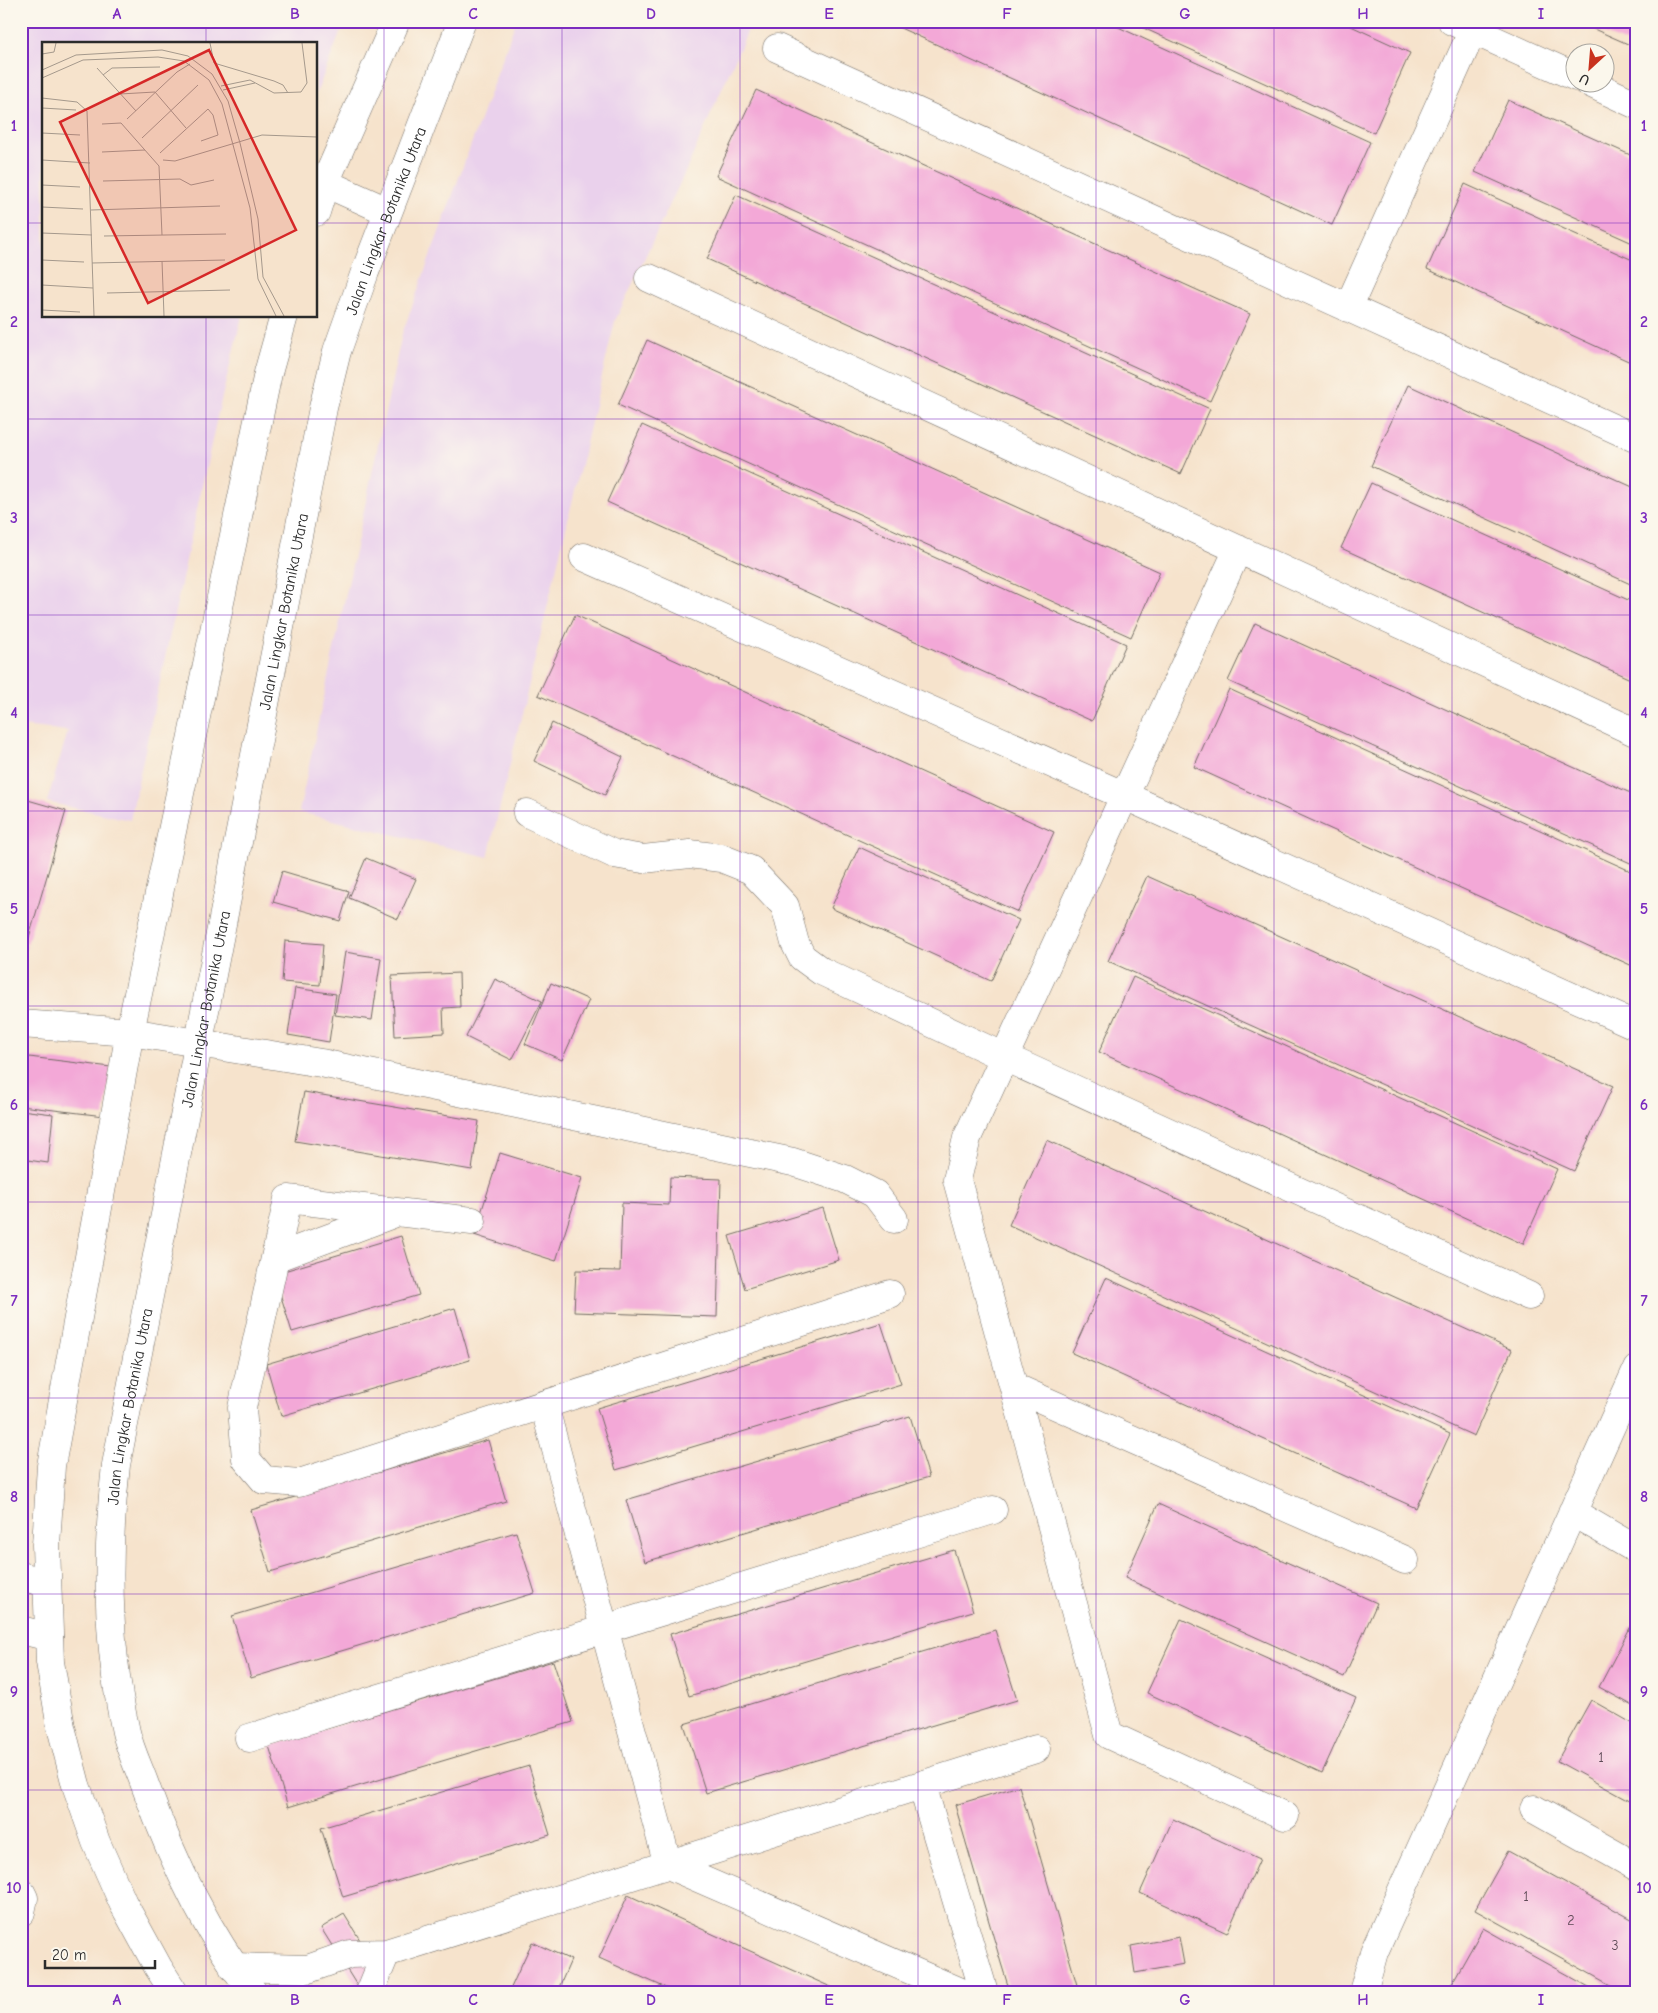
<svg xmlns="http://www.w3.org/2000/svg" width="1658" height="2013" viewBox="0 0 1658 2013" font-family="'Comic Neue',sans-serif">
	<style>
		.built { fill: #ead1ec }
		.building { fill: #f3a8d7 }
		.lines { fill: none; stroke-linecap: round; stroke-linejoin: round }
		.street-casing { stroke: #726b63; stroke-width: 29 }
		.secondary-casing { stroke: #726b63; stroke-width: 29 }
		.street { stroke: #fff; stroke-width: 28 }
		.secondary { stroke: #fff; stroke-width: 28 }
		.grid { fill: none; stroke: #7b2cbf; stroke-width: 1; stroke-opacity: 0.55 }
		.labels { text-anchor: middle; stroke-width: 4; stroke-linejoin: round; paint-order: stroke }
		.number-label { font-size: 14px; fill: #5d4a56 }
		.street-label { font-size: 16px; fill: #2b2b2b; stroke: #fbf7ec }
		.inset-road { fill: none; stroke: #a5998c; stroke-width: 1 }
		.view { fill: #d62828; fill-opacity: 0.15; stroke: #d62828; stroke-width: 2.5 }
		.inset-edge { fill: none; stroke: #2b2b2b; stroke-width: 2.5 }
		.neatline { fill: none; stroke: #7b2cbf; stroke-width: 2 }
		.grid-label { font-size: 16px; text-anchor: middle; font-weight: bold; fill: #7b2cbf }
	</style>
	<rect width="100%" height="100%" fill="#fbf7ec"/>
	<filter id="ink" filterUnits="userSpaceOnUse"><feTurbulence type="fractalNoise" baseFrequency=".02" numOctaves="2"/><feDisplacementMap in="SourceGraphic" scale="10" xChannelSelector="R" yChannelSelector="G"/><feConvolveMatrix kernelMatrix="1 2 1 2 8 2 1 2 1" color-interpolation-filters="sRGB"/></filter>
	<filter id="wash" filterUnits="userSpaceOnUse"><feTurbulence type="fractalNoise" baseFrequency=".0096" numOctaves="4" result="noise"/><feDisplacementMap in="SourceGraphic" scale="20" xChannelSelector="R" yChannelSelector="G"/><feGaussianBlur stdDeviation="1.12" result="paint"/><feColorMatrix in="noise" values="0 0 0 0 0 0 0 0 0 0 0 0 0 0 0 0 0 1.4 0 .05"/><feComposite in="paint" operator="in"/></filter>
	<g filter="url(#wash)">
		<rect width="100%" height="100%" fill="#f6e3cc"/>
		<path class="built" d="M 21,21 L 345,21 L 316,94 L 316,44 L 44,44 L 44,316 L 242,316 L 217,417 L 130,820 L 47,802 L 68,731 L 21,726 Z
			M 516,21 L 752,21 L 687,168 L 615,321 L 488,857 L 299,812 L 402,334 Z"/>
		<g id="blocks">
			<path class="building" d="M 885,21 L 1105,21 L 1370,142 L 1332,225 Z
				M 1128,21 L 1340,21 L 1410,53 L 1374,133 Z
				M 1576,21 L 1637,21 L 1637,48 L 1596,30 Z
				M 756,90 L 1250,314 L 1210,401 L 716,176 Z
				M 1508,100 L 1637,158 L 1637,245 L 1475,172 Z
				M 1465,184 L 1637,262 L 1637,365 L 1427,269 Z
				M 736,195 L 1210,409 L 1181,474 L 707,259 Z
				M 647,340 L 1160,572 L 1131,637 L 618,405 Z
				M 1408,385 L 1637,489 L 1637,587 L 1371,466 Z
				M 642,425 L 1126,644 L 1092,721 L 607,502 Z
				M 1371,483 L 1637,604 L 1637,682 L 1341,548 Z
				M 575,615 L 1054,832 L 1018,912 L 538,695 Z
				M 1255,623 L 1637,796 L 1637,866 L 1228,681 Z
				M 1229,689 L 1637,874 L 1637,968 L 1194,767 Z
				M 552,723 L 623,757 L 605,795 L 534,761 Z
				M 21,798 L 66,811 L 27,944 L 21,942 Z
				M 859,847 L 1019,920 L 991,981 L 831,908 Z
				M 366,858 L 416,879 L 398,919 L 349,898 Z
				M 282,871 L 349,891 L 340,921 L 273,902 Z
				M 1147,876 L 1613,1086 L 1574,1171 L 1108,961 Z
				M 285,941 L 323,944 L 320,985 L 282,982 Z
				M 21,944 L 27,946 L 22,963 L 21,963 Z
				M 345,952 L 381,958 L 372,1020 L 335,1015 Z
				M 459,973 L 460,1007 L 443,1008 L 444,1033 L 395,1036 L 392,976 Z
				M 1133,977 L 1557,1169 L 1523,1244 L 1099,1052 Z
				M 495,979 L 542,1001 L 512,1060 L 466,1037 Z
				M 551,983 L 589,1000 L 562,1060 L 525,1044 Z
				M 295,988 L 336,994 L 329,1042 L 288,1035 Z
				M 21,1056 L 111,1067 L 104,1116 L 21,1106 Z
				M 304,1092 L 479,1121 L 472,1170 L 295,1141 Z
				M 21,1110 L 53,1114 L 48,1163 L 21,1159 Z
				M 1047,1140 L 1512,1350 L 1474,1436 L 1009,1225 Z
				M 500,1153 L 582,1178 L 556,1261 L 474,1235 Z
				M 670,1177 L 721,1179 L 717,1317 L 574,1312 L 576,1270 L 620,1271 L 622,1203 L 669,1205 Z
				M 823,1208 L 839,1260 L 745,1289 L 729,1236 Z
				M 401,1236 L 419,1295 L 292,1332 L 274,1274 Z
				M 1106,1278 L 1450,1434 L 1416,1508 L 1072,1353 Z
				M 455,1308 L 470,1360 L 281,1416 L 266,1364 Z
				M 881,1323 L 901,1384 L 616,1470 L 597,1408 Z
				M 910,1416 L 929,1477 L 645,1562 L 626,1500 Z
				M 488,1440 L 506,1501 L 270,1572 L 251,1510 Z
				M 1158,1504 L 1377,1603 L 1344,1677 L 1125,1578 Z
				M 516,1532 L 535,1593 L 251,1678 L 232,1616 Z
				M 954,1550 L 973,1611 L 689,1696 L 670,1634 Z
				M 1181,1619 L 1356,1698 L 1322,1773 L 1147,1693 Z
				M 1631,1626 L 1637,1629 L 1637,1708 L 1599,1687 Z
				M 995,1630 L 1017,1700 L 706,1793 L 684,1724 Z
				M 553,1661 L 573,1722 L 288,1807 L 269,1746 Z
				M 1591,1700 L 1637,1726 L 1637,1805 L 1557,1761 Z
				M 529,1766 L 550,1835 L 343,1897 L 321,1828 Z
				M 1019,1786 L 1035,1839 L 1079,1992 L 1010,1992 L 1001,1963 L 955,1805 Z
				M 1173,1819 L 1260,1859 L 1227,1933 L 1140,1893 Z
				M 1508,1851 L 1637,1922 L 1637,1992 L 1623,1992 L 1475,1910 Z
				M 628,1895 L 730,1942 L 842,1992 L 675,1992 L 599,1958 Z
				M 344,1914 L 392,1992 L 361,1992 L 321,1928 Z
				M 1483,1928 L 1531,1955 L 1598,1992 L 1447,1992 Z
				M 1179,1937 L 1184,1964 L 1135,1973 L 1131,1946 Z
				M 532,1942 L 571,1960 L 557,1992 L 509,1992 Z"/>
		</g>
	</g>
	<g filter="url(#ink)">
		<use href="#blocks" fill-opacity="0" stroke="#726b63" stroke-width="1"/>
		<g class="lines">
			<defs>
				<path id="street" d="M 1452,21 L 1576,77
					M 777,48 L 1637,439
					M 1588,82 L 1637,105
					M 649,278 L 1637,733
					M 1348,308 L 1477,21
					M 1238,549 L 967,1138 L 957,1180 L 1109,1735 L 1285,1816
					M 584,557 L 1125,796 L 1637,1026
					M 527,813 L 614,854 L 643,859 L 690,854 L 721,858 L 751,870 L 785,906 L 795,943 L 802,957 L 821,971 L 1004,1057 L 1529,1296
					M 21,1024 L 130,1032 L 321,1063 L 793,1162 L 845,1179 L 875,1194 L 894,1219
					M 472,1221 L 288,1199 L 242,1408 L 246,1459 L 264,1480 L 299,1483 L 890,1294
					M 275,1258 L 393,1214
					M 1014,1387 L 1405,1560
					M 544,1405 L 668,1865 L 961,1992
					M 1572,1512 L 1637,1550
					M 21,1576 L 46,1583
					M 21,1630 L 49,1637
					M 249,1738 L 993,1510
					M 922,1785 L 984,1992
					M 1534,1809 L 1637,1867
					M 21,1892 L 24,1898 L 21,1912
					M 233,1967 L 308,1969 L 350,1954 L 386,1953 L 1036,1749
					M 370,1992 L 386,1953
					M 1363,1992 L 1374,1952 L 1637,1369"/>
				<g id="secondary">
					<path d="M 325,183 L 387,211"/>
					<path d="M 316,212 L 325,183 L 396,21"/>
					<path d="M 174,1992 L 158,1967 L 123,1903 L 96,1842 L 76,1785 L 61,1727 L 50,1662 L 46,1545 L 51,1466 L 130,1032 L 268,373 L 284,316"/>
					<path id="s1" d="M 253,1992 C 205,1931 171,1857 145,1785 C 139,1768 130,1750 126,1732 C 106,1644 106,1553 116,1465 L 323,408 L 337,351 L 365,272 L 462,21"/>
				</g>
			</defs>
			<use href="#street" class="street-casing"/>
			<use href="#secondary" class="secondary-casing"/>
			<use href="#street" class="street"/>
			<use href="#secondary" class="secondary"/>
		</g>
	</g>
	<path class="grid" d="M 206,21 L 206,44M 384,21 L 384,1992M 562,21 L 562,1992M 740,21 L 740,1992M 918,21 L 918,1992M 1096,21 L 1096,1992M 1274,21 L 1274,1992M 1452,21 L 1452,1992M 21,223 L 44,223M 316,223 L 1637,223M 206,316 L 206,1992M 21,419 L 1637,419M 21,615 L 1637,615M 21,811 L 1637,811M 21,1006 L 1637,1006M 21,1202 L 1637,1202M 21,1398 L 1637,1398M 21,1594 L 1637,1594M 21,1790 L 1637,1790"/>
	<g class="labels">
		<g class="number-label">
			<text x="1601" y="1762">1</text>
			<text x="1526" y="1901">1</text>
			<text x="1571" y="1925">2</text>
			<text x="1615" y="1950">3</text>
		</g>
		<g class="street-label">
			<text dy="6" stroke="none"><textPath href="#s1" startOffset="1834">Jalan Lingkar Botanika Utara</textPath></text>
			<text dy="6" stroke="none"><textPath href="#s1" startOffset="1429">Jalan Lingkar Botanika Utara</textPath></text>
			<text dy="6" stroke="none"><textPath href="#s1" startOffset="1024">Jalan Lingkar Botanika Utara</textPath></text>
			<text dy="6" stroke="none"><textPath href="#s1" startOffset="619">Jalan Lingkar Botanika Utara</textPath></text>
		</g>
	</g>
	<g transform="translate(42 42)">
		<rect width="275" height="275" fill="#f6e3cc"/>
		<path class="inset-road" d="M 168,1 L 172,21 L 232,39 L 241,43 L 246,51M 0,12 L 12,10 L 14,1M 55,26 L 94,69M 0,28 L 34,13 L 120,8 L 146,14 L 170,32 L 186,59 L 198,101 L 216,177 L 221,235 L 242,274M 61,33 L 70,26 L 118,25M 0,36 L 41,18 L 116,15 L 142,19 L 167,38 L 180,62 L 208,166 L 216,237 L 234,274M 179,44 L 208,38 L 232,51 L 259,50 L 265,41 L 260,1M 181,48 L 213,41M 78,52 L 113,50 L 144,86M 0,56 L 35,60 L 45,69 L 52,274M 0,66 L 34,68M 85,77 L 135,30 L 148,22M 60,82 L 79,81 L 117,124 L 120,193M 0,91 L 38,93M 100,96 L 156,43M 60,110 L 103,108M 118,111 L 166,67 L 171,73 L 176,93 L 159,99M 0,118 L 48,121M 121,118 L 133,119 L 220,93 L 275,95M 61,139 L 138,137 L 149,143 L 172,138M 0,143 L 38,145M 0,165 L 41,167M 49,168 L 178,164M 0,191 L 50,193M 62,194 L 184,192M 0,218 L 42,220M 120,219 L 122,274M 50,221 L 183,218M 0,243 L 51,246M 65,251 L 188,248M 0,268 L 38,270"/>
		<path class="view" d="M 167,8 L 254,188 L 106,261 L 18,80 Z"/>
		<rect width="275" height="275" class="inset-edge"/>
	</g>
	<rect width="1658" height="2013" fill="none" stroke="#fbf7ec" stroke-width="55"/>
	<g transform="translate(1590 68) rotate(206)"><circle r="24" fill="#fbf7ec" stroke="#a8a59f"/>
	<path d="M0-4L9 19L0 12L-9 19Z" fill="#c8321e"/>
	<text y="-8" font-size="14" font-weight="bold" text-anchor="middle" fill="#2b2b2b">U</text>
	</g>
	<path d="M45 1960v8h110v-8" fill="none" stroke="#2b2b2b" stroke-width="2.5"/>
	<text x="52" y="1960" font-size="15" fill="#2b2b2b" stroke="#fbf7ec" stroke-width="4" paint-order="stroke">20 m</text>
	<rect x="28" y="28" width="1602" height="1958" class="neatline"/>
	<g class="grid-label">
		<text x="117" y="19">A</text>
		<text x="295" y="19">B</text>
		<text x="473" y="19">C</text>
		<text x="651" y="19">D</text>
		<text x="829" y="19">E</text>
		<text x="1007" y="19">F</text>
		<text x="1185" y="19">G</text>
		<text x="1363" y="19">H</text>
		<text x="1541" y="19">I</text>
		<text x="14" y="131">1</text>
		<text x="1644" y="131">1</text>
		<text x="14" y="327">2</text>
		<text x="1644" y="327">2</text>
		<text x="14" y="523">3</text>
		<text x="1644" y="523">3</text>
		<text x="14" y="718">4</text>
		<text x="1644" y="718">4</text>
		<text x="14" y="914">5</text>
		<text x="1644" y="914">5</text>
		<text x="14" y="1110">6</text>
		<text x="1644" y="1110">6</text>
		<text x="14" y="1306">7</text>
		<text x="1644" y="1306">7</text>
		<text x="14" y="1502">8</text>
		<text x="1644" y="1502">8</text>
		<text x="14" y="1697">9</text>
		<text x="1644" y="1697">9</text>
		<text x="14" y="1893">10</text>
		<text x="1644" y="1893">10</text>
		<text x="117" y="2005">A</text>
		<text x="295" y="2005">B</text>
		<text x="473" y="2005">C</text>
		<text x="651" y="2005">D</text>
		<text x="829" y="2005">E</text>
		<text x="1007" y="2005">F</text>
		<text x="1185" y="2005">G</text>
		<text x="1363" y="2005">H</text>
		<text x="1541" y="2005">I</text>
	</g>
</svg>
